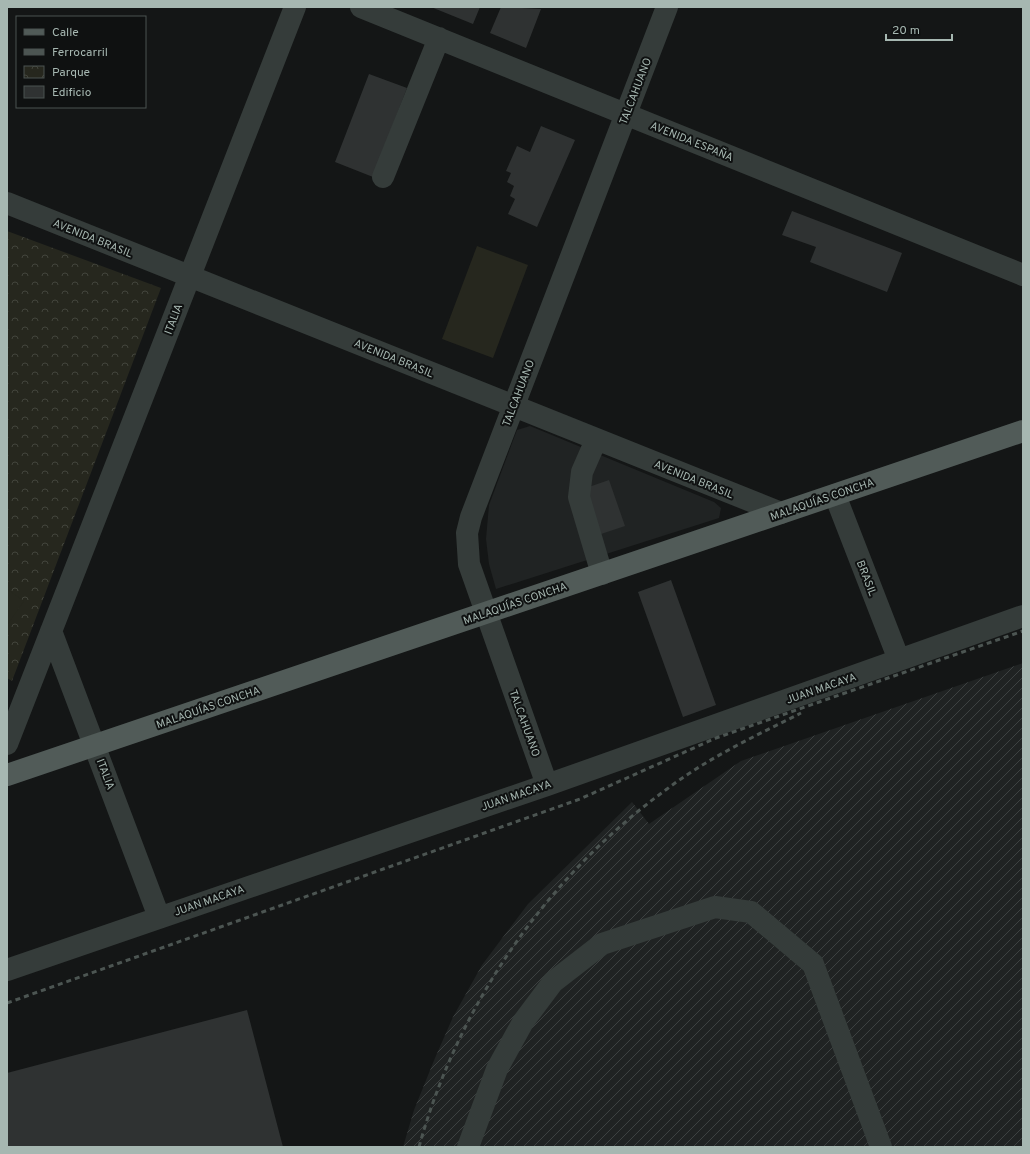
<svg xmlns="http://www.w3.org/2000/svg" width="1030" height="1154" viewBox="0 0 1030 1154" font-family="Overpass,sans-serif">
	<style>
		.built { fill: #202323 }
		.industrial { fill: url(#industrial-furrows) }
		.park { fill: url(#park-crowns) }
		.pitch { fill: #26271e }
		.building { fill: #2f3232 }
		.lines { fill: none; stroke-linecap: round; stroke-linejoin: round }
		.minor { stroke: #353c3a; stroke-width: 22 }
		.major { stroke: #515b58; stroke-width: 22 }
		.rail { stroke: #4c5552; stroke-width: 3; stroke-dasharray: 5 4; stroke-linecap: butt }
		.labels { text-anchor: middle; stroke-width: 4; stroke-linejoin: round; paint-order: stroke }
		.street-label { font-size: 11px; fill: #a6b7b1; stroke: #0f1111 }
	</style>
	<defs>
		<pattern id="industrial-furrows" width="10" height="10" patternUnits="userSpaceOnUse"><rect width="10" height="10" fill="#202323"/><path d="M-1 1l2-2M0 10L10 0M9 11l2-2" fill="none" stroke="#3d4141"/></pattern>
		<pattern id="park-crowns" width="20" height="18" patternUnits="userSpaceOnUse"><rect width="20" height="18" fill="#26271e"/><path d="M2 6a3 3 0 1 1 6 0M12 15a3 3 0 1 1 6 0" fill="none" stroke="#42443c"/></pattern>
	</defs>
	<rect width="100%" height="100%" fill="#141616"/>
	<path class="built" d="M 530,426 L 714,502 L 721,508 L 719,518 L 496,589 L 489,564 L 486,539 L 489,505 L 517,430 Z"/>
	<path class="industrial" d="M 1023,663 L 1023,1147 L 403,1147 L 414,1110 L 435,1058 L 453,1017 L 482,965 L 528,904 L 632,802 L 649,824 L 741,761 Z"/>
	<path class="park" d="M 7,231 L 161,288 L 12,681 L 7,678 Z"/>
	<path class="pitch" d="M 477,246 L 528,265 L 493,358 L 442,339 Z
		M 7,589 L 24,601 L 7,625 Z"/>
	<path class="building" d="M 431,7 L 480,7 L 473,24 Z
		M 501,7 L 541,9 L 526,48 L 490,33 Z
		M 369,74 L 407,88 L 373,177 L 335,162 Z
		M 541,126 L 575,140 L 537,227 L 508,214 L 515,199 L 510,196 L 514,186 L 507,182 L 511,173 L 506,171 L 517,146 L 530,152 Z
		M 792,211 L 902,253 L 887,292 L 810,262 L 816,247 L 782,235 Z
		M 609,480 L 625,526 L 598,535 L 583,489 Z
		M 671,580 L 716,705 L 683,717 L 638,592 Z
		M 247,1010 L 283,1147 L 7,1147 L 7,1073 Z"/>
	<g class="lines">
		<path class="minor" d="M 361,7 L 1023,275
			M 383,177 L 439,38
			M 7,203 L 781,513
			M 596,440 L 582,472 L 579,497 L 602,574
			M 835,495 L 899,660
			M 51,631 L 159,917
			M 7,744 L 295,7
			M 547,785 L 469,564 L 467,533 L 471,517 L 667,7
			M 7,970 L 547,785 L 1023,616
			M 468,1147 L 497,1069 L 523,1022 L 553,982 L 602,944 L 715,907 L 751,912 L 813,964 L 881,1147"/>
		<path class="major" d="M 7,775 L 1023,431"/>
		<path class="rail" d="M 7,1003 L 580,799 L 716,738 L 1023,631
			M 419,1147 C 458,1005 547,876 667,789 C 708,758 755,736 801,713"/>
	</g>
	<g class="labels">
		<g class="street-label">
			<text transform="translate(635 91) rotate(-69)" y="4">TALCAHUANO</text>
			<text transform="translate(692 141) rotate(22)" y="4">AVENIDA ESPAÑA</text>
			<text transform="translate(93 238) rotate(22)" y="4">AVENIDA BRASIL</text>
			<text transform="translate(173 319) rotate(-69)" y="4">ITALIA</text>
			<text transform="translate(394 358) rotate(22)" y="4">AVENIDA BRASIL</text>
			<text transform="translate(518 393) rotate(-69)" y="4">TALCAHUANO</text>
			<text transform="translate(694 479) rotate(22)" y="4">AVENIDA BRASIL</text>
			<text transform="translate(822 499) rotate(-19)" y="4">MALAQUÍAS CONCHA</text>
			<text transform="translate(867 578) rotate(69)" y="4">BRASIL</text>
			<text transform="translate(515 603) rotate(-19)" y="4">MALAQUÍAS CONCHA</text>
			<text transform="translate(821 688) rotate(-19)" y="4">JUAN MACAYA</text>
			<text transform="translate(208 707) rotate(-19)" y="4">MALAQUÍAS CONCHA</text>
			<text transform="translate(525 723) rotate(70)" y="4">TALCAHUANO</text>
			<text transform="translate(106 774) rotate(69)" y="4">ITALIA</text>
			<text transform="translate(516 795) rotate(-19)" y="4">JUAN MACAYA</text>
			<text transform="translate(209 900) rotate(-19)" y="4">JUAN MACAYA</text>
		</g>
	</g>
	<rect width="1030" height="1154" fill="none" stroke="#a6b7b1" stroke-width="16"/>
	<rect x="16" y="16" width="130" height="92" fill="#0f1111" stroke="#4b5351"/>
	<rect x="24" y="29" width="20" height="6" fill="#515b58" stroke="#4b5351"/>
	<text x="52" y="36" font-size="12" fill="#a6b7b1">Calle</text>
	<rect x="24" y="49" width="20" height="6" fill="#4c5552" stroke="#4b5351"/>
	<text x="52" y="56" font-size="12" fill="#a6b7b1">Ferrocarril</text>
	<rect x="24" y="66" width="20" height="12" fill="url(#park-crowns)" stroke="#4b5351"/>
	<text x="52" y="76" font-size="12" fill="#a6b7b1">Parque</text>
	<rect x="24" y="86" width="20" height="12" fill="#2f3232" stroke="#4b5351"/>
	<text x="52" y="96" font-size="12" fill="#a6b7b1">Edificio</text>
	<path d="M886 34v6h66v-6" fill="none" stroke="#a6b7b1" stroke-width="2"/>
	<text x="892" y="34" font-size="12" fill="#a6b7b1" stroke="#0f1111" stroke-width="3" paint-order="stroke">20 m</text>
</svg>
